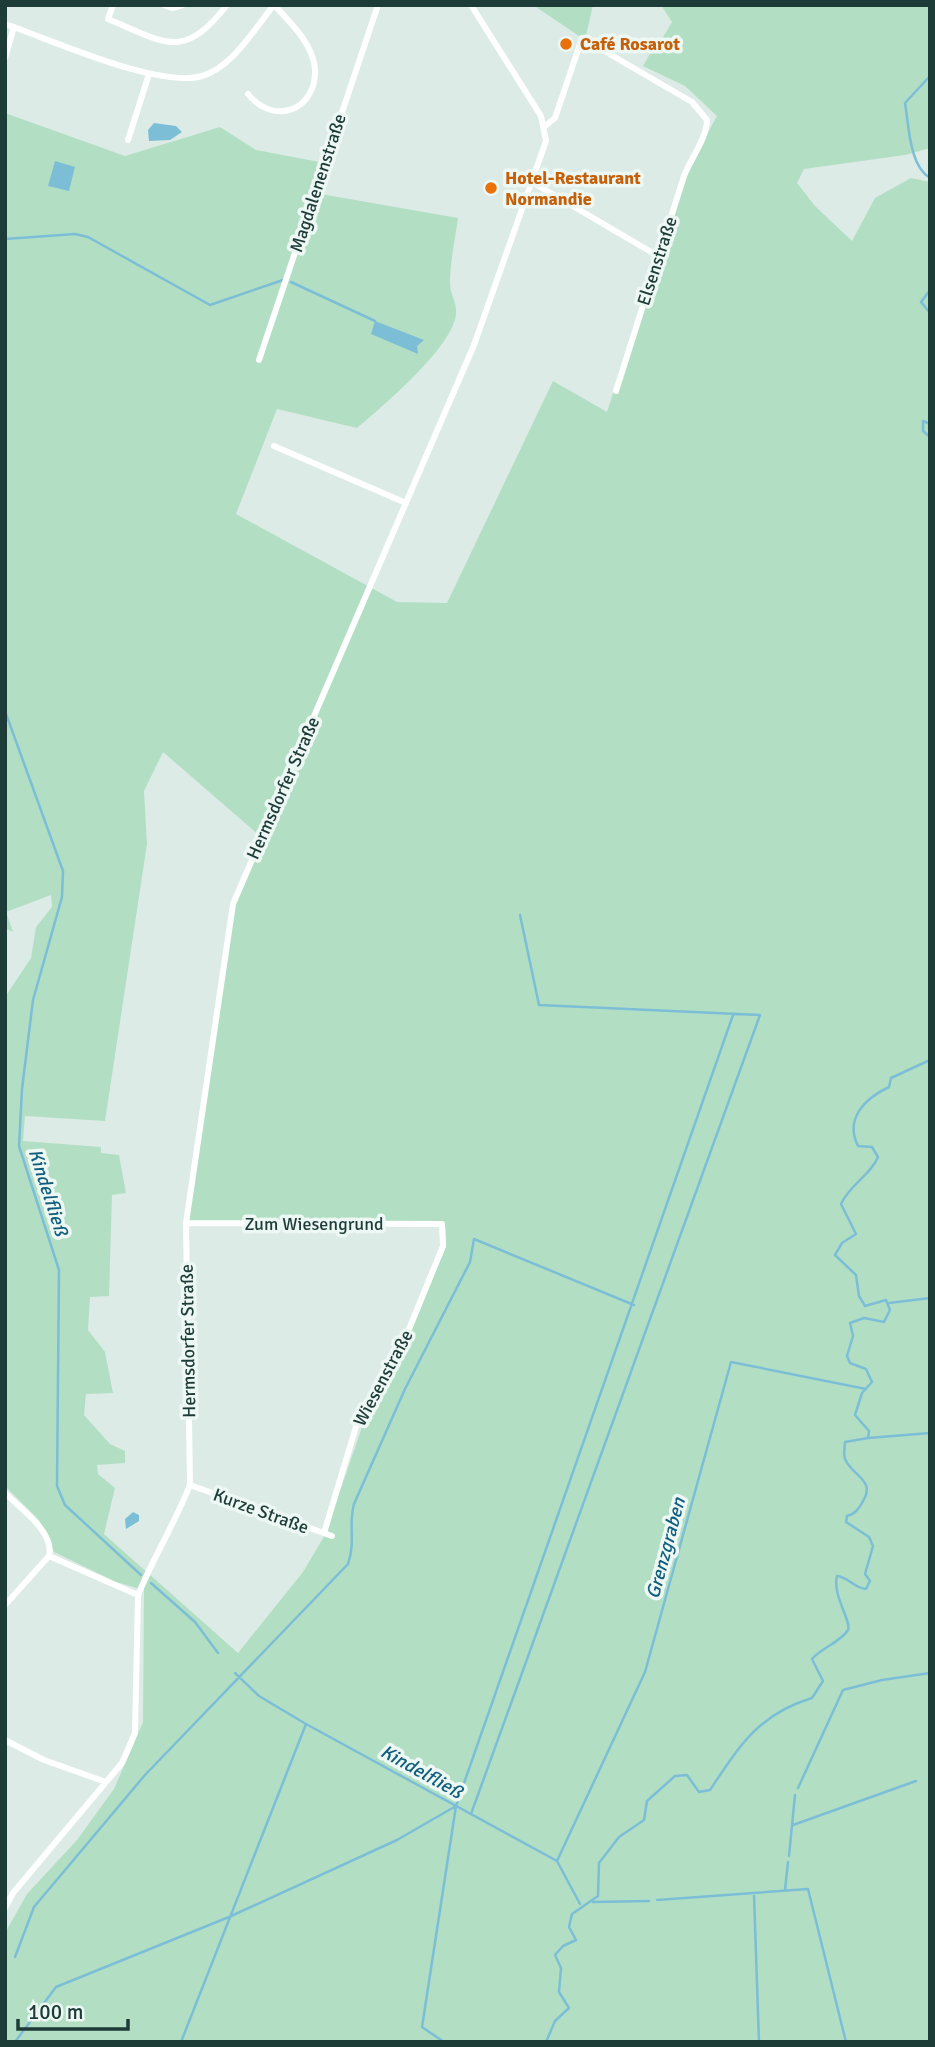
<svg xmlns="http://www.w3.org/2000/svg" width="935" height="2047" viewBox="0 0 935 2047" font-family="Signika,sans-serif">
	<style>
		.green { fill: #b2dfc4; fill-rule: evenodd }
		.water { fill: #7dbed7 }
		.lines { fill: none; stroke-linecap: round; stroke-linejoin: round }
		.stream { stroke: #7dbed7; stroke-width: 2.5 }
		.minor { stroke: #fff; stroke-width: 6 }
		.food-dot { fill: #e8710a; stroke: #edf7f3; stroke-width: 2.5 }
		.labels { text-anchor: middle; stroke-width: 7; stroke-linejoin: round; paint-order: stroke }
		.food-label { font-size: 18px; font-weight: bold; fill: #c56008; stroke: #edf7f3; text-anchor: start }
		.street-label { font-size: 18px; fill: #1d3b37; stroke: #edf7f3 }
		.water-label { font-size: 19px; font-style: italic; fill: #115d7d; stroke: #edf7f3 }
	</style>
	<rect width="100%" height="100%" fill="#dcebe6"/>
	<path class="green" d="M 533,5 L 593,5 L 586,36 L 579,36 Z
		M 661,5 L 930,5 L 930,148 L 905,155 L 804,169 L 797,183 L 815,206 L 852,241 L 875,198 L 911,178 L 930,182 L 930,2042 L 5,2042 L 5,1933 L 27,1894 L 77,1840 L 114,1789 L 143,1722 L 144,1590 L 116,1582 L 54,1552 L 39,1520 L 5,1486 L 5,997 L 31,958 L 36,927 L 52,907 L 51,895 L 6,912 L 13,932 L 5,928 L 5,113 L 125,156 L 220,127 L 256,150 L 325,163 L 315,193 L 458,218 C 455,240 450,262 450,283 C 450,294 457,302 456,314 C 453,347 383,406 357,428 L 277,409 L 236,514 L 397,602 L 447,603 L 553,381 L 607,412 L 684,176 L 717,116 L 685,86 L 643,66 L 658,40 L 662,39 L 672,22 ZM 163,752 L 260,836 L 233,904 L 186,1223 L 445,1225 L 446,1246 L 406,1343 L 396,1347 L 373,1395 L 325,1535 L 303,1572 L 238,1653 L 104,1534 L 115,1488 L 98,1474 L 97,1465 L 125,1463 L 125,1451 L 110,1444 L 84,1415 L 86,1394 L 113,1393 L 105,1352 L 88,1330 L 90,1297 L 109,1296 L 112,1195 L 126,1193 L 119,1155 L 101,1153 L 101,1147 L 23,1141 L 25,1116 L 105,1121 L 147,844 L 144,791 Z"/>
	<path class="water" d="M 154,123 L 176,126 L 182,132 L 170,140 L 149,141 L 148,130 Z
		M 55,161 L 75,167 L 69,191 L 48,186 Z
		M 375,321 L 424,340 L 417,346 L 418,354 L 371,334 Z
		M 133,1512 L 139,1515 L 139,1521 L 126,1529 L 125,1519 Z"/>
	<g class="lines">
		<path class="stream" d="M 930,76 L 905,103 C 909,126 909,165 930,178
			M 5,239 L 75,234 L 88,237 L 210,305 L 283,280
			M 291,282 L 375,321
			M 930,290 L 921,302 L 930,313
			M 930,424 L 923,421 L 923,431 L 930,437
			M 5,711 L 63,871 L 62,897 L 33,1000 L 22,1089 L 19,1146 L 59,1270 L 57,1486 L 65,1505 L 141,1575
			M 889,1303 L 930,1298
			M 868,1438 L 930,1433
			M 151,1583 L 195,1622 L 218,1653 L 215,1649
			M 235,1673 L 259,1696 L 306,1724 L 557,1861 L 580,1904
			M 798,1788 L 843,1690 L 882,1680 L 930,1673
			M 471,1814 L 760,1015 L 539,1005 L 520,915
			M 793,1825 L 916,1781
			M 789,1856 L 795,1795
			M 557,1861 L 645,1672 L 731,1362 L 866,1389
			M 785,1890 L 788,1862
			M 754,1895 L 759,2042
			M 657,1900 L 808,1889 L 846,2042
			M 593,1902 L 649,1901
			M 15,1957 L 34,1907 L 145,1775 L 348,1564 C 356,1540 348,1526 354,1504 L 405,1389 L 470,1262 L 474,1239 L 634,1305
			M 15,2042 L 56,1987 L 229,1917 L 397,1840 L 456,1806
			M 181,2042 L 306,1724
			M 444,2042 L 422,2027 L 456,1806 L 733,1015
			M 546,2042 L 555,2021 L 569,2008 L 559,1992 L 561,1968 L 555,1955 L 563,1946 L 576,1940 L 569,1927 L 572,1914 L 598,1896 L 599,1863 L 619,1837 L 644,1820 L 647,1801 L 675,1776 L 687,1775 L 699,1792 L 710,1790 C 740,1745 759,1714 812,1698 L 823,1681 L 812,1659 C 821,1648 841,1642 848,1630 C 852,1622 832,1595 837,1576 C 848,1577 854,1588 866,1589 L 870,1581 L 865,1574 L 873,1546 L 869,1537 L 846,1522 L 847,1516 C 855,1514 859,1509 863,1501 C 876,1480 852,1476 845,1459 C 843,1454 845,1448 845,1442 L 868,1438 L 869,1431 L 855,1415 L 862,1393 L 872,1382 L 866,1369 L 850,1363 L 847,1356 L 853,1336 L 850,1323 L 864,1318 L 884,1322 L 890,1310 L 886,1300 L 865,1306 L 859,1296 L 856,1275 L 835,1255 L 842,1243 L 856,1234 L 841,1204 C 850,1184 870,1176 878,1157 L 872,1147 L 858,1146 C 844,1118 866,1098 889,1087 L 891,1078 L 930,1060"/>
		<path class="minor" d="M 113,5 L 108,19 C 166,43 183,61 227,5
			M 164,5 L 172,8 L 183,5
			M 5,24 C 50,39 158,89 202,76 C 233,67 254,29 274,5
			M 5,58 L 14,27
			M 248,94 C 273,126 316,111 315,70 C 314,45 290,22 274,5
			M 544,127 L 555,118 L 582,38 L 692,102 L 707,120 C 707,138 691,158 684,176 L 616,391
			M 128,140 L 149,74
			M 532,182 L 658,256
			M 259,360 L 378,5
			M 274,446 L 406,503
			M 186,1223 L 442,1224 L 443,1246 L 405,1339 L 396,1346 L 358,1420 L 324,1533
			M 190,1485 L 332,1536
			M 5,1493 C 20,1508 55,1532 49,1556
			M 5,1605 L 49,1556 L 138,1595
			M 5,1740 L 44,1760 L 106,1782
			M 5,1908 L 13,1893 L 122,1763 L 135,1733 L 138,1595 C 153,1558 175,1523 190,1485 L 186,1223 L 233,904 L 474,345 L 546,141 L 541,116 L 471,5"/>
	</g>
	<g class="food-dot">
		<circle cx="566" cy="44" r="7"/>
		<circle cx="491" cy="188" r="7"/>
	</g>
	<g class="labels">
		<g class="food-label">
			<text x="580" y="50">Café Rosarot</text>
			<text x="505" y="184">Hotel-Restaurant<tspan x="505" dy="21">Normandie</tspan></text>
		</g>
		<g class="street-label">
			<text transform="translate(318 183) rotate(-72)" y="6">Magdalenenstraße</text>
			<text transform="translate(657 261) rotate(-72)" y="6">Elsenstraße</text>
			<text transform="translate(283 788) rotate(-66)" y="6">Hermsdorfer Straße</text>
			<text x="314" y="1230">Zum Wiesengrund</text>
			<text transform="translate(188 1341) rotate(-91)" y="6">Hermsdorfer Straße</text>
			<text transform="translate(383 1378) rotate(-62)" y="6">Wiesenstraße</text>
			<text transform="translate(261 1511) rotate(20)" y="6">Kurze Straße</text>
		</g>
		<g class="water-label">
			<text transform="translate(49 1192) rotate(72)" y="7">Kindelfließ</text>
			<text transform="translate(665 1548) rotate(-75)" y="7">Grenzgraben</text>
			<text transform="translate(422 1771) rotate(29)" y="7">Kindelfließ</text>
		</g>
	</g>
	<rect width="935" height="2047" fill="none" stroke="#1d3b37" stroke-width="14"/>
	<path d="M18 2019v10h110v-10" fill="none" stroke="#1d3b37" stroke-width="3.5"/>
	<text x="28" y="2019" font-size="21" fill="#1d3b37" stroke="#edf7f3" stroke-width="5" paint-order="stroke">100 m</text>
</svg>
